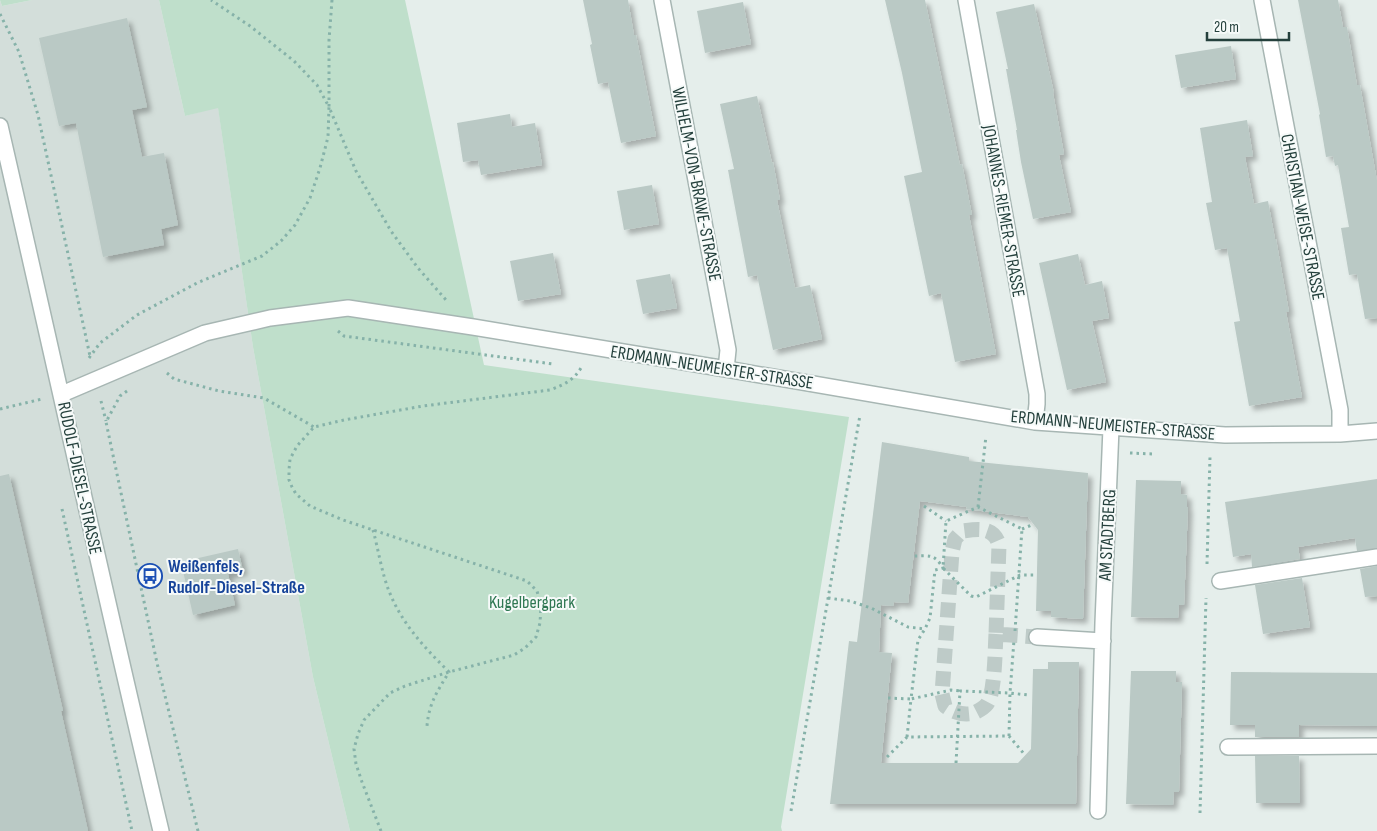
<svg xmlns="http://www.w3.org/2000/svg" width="1377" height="831" viewBox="0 0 1377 831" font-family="'Sofia Sans Condensed',sans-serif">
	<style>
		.built { fill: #d3deda }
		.green { fill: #bfdfcb }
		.building { fill: #bac9c5; filter: url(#shadow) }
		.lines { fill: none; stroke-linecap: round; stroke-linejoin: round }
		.street-tunnel { stroke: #becbc8; stroke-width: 15; stroke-dasharray: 15 8; stroke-linecap: butt }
		.street-casing { stroke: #a7b6b3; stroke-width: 18 }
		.path { stroke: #86b2a9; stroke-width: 3; stroke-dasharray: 2.5 4; stroke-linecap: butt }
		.street { stroke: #fff; stroke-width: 15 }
		.labels { text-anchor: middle; stroke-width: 4; stroke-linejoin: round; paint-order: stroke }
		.street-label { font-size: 18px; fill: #24403c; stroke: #f6faf9 }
		.transit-label { font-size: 18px; font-weight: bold; fill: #164399; stroke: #f6faf9; text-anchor: start }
		.park-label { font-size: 18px; fill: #2e7752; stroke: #f6faf9 }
	</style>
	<defs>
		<filter id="shadow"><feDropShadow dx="4.5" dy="4.5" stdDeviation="2.5" flood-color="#0004"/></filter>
	</defs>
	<rect width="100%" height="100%" fill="#e5eeeb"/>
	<path class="built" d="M 0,0 L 2,6 L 32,0 L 159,0 L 185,116 L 218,107 L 253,347 L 313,677 L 350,831 L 0,831 Z"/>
	<path class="green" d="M 0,0 L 32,0 L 2,6 Z
		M 159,0 L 405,0 L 484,365 L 849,417 L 781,827 L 782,831 L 350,831 L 313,677 L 253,347 L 218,108 L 185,116 Z"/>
	<path class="building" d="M 583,0 L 628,0 L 634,35 L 636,35 L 656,136 L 621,143 L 608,82 L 598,84 L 590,45 L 592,44 Z
		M 885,0 L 925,0 L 960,165 L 962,164 L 972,215 L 969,215 L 996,354 L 955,362 L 941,293 L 929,296 L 904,176 L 922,172 L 902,73 Z
		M 1298,0 L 1338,0 L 1343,27 L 1347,27 L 1357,85 L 1360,85 L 1377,181 L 1377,318 L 1365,319 L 1357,274 L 1349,275 L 1341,228 L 1349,227 L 1338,165 L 1335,166 L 1333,156 L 1326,157 L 1319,115 L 1320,114 Z
		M 743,2 L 751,44 L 705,53 L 697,11 Z
		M 1034,4 L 1054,93 L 1053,93 L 1064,154 L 1059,155 L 1071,212 L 1033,219 L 1021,162 L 1016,130 L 1017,130 L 1006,69 L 1008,69 L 996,12 Z
		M 127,18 L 147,107 L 132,110 L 142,157 L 164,153 L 178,225 L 161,229 L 164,245 L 103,257 L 76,123 L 59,126 L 39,38 Z
		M 1231,46 L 1236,79 L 1181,88 L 1175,55 Z
		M 757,96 L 772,163 L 773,162 L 780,200 L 777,200 L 795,288 L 810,285 L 822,339 L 773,350 L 757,275 L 748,277 L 728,170 L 734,169 L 720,104 Z
		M 510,114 L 512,127 L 535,123 L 542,165 L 481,175 L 478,160 L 463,162 L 457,123 Z
		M 1247,120 L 1253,156 L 1245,157 L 1254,204 L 1268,201 L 1275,239 L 1276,239 L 1289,312 L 1286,312 L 1302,397 L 1249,406 L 1234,322 L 1240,321 L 1227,248 L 1215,250 L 1206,203 L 1212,202 L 1200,128 Z
		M 652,185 L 659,224 L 624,230 L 617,191 Z
		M 553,253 L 561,294 L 518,301 L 510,261 Z
		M 1078,254 L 1085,285 L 1102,281 L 1109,318 L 1092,321 L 1106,382 L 1067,390 L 1039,263 Z
		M 670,274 L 677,308 L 643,314 L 636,280 Z
		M 882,442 L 969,457 L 969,461 L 1088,473 L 1083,619 L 1051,617 L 1051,611 L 1036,611 L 1038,530 L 1028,517 L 966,509 L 967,507 L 920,501 L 908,603 L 894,602 L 893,606 L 881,605 L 879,652 L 892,653 L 881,763 L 1018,763 L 1031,749 L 1033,669 L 1048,669 L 1048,662 L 1079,662 L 1076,804 L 830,804 L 849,641 L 857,642 Z
		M 9,474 L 63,711 L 61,711 L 88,831 L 0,831 L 0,476 Z
		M 1377,479 L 1377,548 L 1357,551 L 1355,538 L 1298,547 L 1300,559 L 1252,567 L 1251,554 L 1233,557 L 1225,502 Z
		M 1136,480 L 1181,481 L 1181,494 L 1187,495 L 1187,507 L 1188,507 L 1184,605 L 1179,605 L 1178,618 L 1131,617 Z
		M 238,549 L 243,571 L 228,574 L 235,605 L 193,615 L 181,562 Z
		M 1377,566 L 1377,596 L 1365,597 L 1360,569 Z
		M 1302,578 L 1310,627 L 1263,634 L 1255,585 Z
		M 1131,671 L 1176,671 L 1176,682 L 1182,682 L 1179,792 L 1174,792 L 1173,805 L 1126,804 Z
		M 1231,672 L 1377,673 L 1377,726 L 1299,725 L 1299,737 L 1255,737 L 1255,725 L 1230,725 Z
		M 1255,756 L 1299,756 L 1300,803 L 1256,803 Z"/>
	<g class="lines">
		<path class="street-tunnel" d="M 996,634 C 995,649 995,694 987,704 C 984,708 978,711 974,713 C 963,716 953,712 945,706 L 942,694 L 952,552 L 955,539 L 962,531 C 978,529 994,526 999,545 L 996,634 L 1037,637"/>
		<defs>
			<path id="street" d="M 662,0 L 728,350 L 726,369
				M 966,0 L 1037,394 L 1037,404 L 1035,422
				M 1262,0 L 1340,410 L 1340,434
				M 0,126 C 54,361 105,596 161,831
				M 62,394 L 205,333 L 270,318 L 348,308 L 473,327 L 726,369 L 1035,422 L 1225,435 L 1340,434 L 1377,431
				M 1220,581 L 1377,557
				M 1037,637 L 1103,641
				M 1228,747 L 1377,746
				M 1098,811 L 1103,623 L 1111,428"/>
		</defs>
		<use href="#street" class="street-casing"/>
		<path class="path" d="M 332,0 L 329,40 L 329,107 L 356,171 L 391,231 L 418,268 L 446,300
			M 0,14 L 19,52 L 38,115 L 90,356
			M 338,331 L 344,336 L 553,364
			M 89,358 L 100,343 L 137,315 L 197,283 L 262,256 L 281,241 L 295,225 L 310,198 L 320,168 L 328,137 L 329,107 L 317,85 L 294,61 L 250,26 L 211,0
			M 167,373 L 174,379 L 219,391 L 264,398 L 314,427
			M 127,391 L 120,396 L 106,422 L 157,663 L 198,831
			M 101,401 L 106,421
			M 0,409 L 42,399
			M 1130,453 L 1153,454
			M 924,506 L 946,521
			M 978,507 L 986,436
			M 62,509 L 132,831
			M 1022,529 L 1034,524
			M 373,530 C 378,548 382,574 389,591 C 402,624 424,647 449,672 C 437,692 429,703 427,726
			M 1207,564 L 1210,457
			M 828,598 L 850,601 L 871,608 L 908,627 L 925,629
			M 1015,631 L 1022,529 L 978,507 L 946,521 L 943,568 L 971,596 L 976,597 L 1020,575 L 1037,575
			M 888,698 L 911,699 L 918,640 L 925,629 L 930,618 L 935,570 L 943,568 C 934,553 929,556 913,556
			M 1009,736 L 1010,693 L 1014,640
			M 907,737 L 911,699 L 951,690 L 960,691
			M 887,757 L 907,737 L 1009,736 L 1025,755
			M 956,763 L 960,691 L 1010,693 L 1028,695
			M 791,811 L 860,415
			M 1200,813 L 1206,598
			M 381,831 L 362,782 L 356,764 L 354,749 L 358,734 L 364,720 L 390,693 L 405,686 L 449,672 L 514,655 L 525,648 L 536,637 L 540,623 L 541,606 L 537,591 L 527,581 L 343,520 L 310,506 L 296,494 L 292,487 L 289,480 L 289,470 L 290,459 L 297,446 L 314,427 L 344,420 L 423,406 L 550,390 C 563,385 573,381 581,368"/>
		<use href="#street" class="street"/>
	</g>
	<defs>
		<symbol id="bus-ring" viewBox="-11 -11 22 22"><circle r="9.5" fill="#f6faf9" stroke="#1a4fb4" stroke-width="1.5"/><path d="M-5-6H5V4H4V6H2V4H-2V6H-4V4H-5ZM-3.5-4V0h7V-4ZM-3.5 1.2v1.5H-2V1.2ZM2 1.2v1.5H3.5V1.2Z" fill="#1a4fb4"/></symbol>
	</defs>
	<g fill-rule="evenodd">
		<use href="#bus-ring" x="136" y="562" width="28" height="28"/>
	</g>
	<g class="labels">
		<g class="street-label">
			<text transform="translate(697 184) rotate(79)" y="6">WILHELM-VON-BRAWE-STRASSE</text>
			<text transform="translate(1004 211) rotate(80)" y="6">JOHANNES-RIEMER-STRASSE</text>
			<text transform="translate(1303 217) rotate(79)" y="6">CHRISTIAN-WEISE-STRASSE</text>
			<text transform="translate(712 367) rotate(9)" y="6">ERDMANN-NEUMEISTER-STRASSE</text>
			<text transform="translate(1113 425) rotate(5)" y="6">ERDMANN-NEUMEISTER-STRASSE</text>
			<text transform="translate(80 478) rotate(78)" y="6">RUDOLF-DIESEL-STRASSE</text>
			<text transform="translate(1107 535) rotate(-87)" y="6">AM STADTBERG</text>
		</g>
		<g class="transit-label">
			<text x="168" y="572">Weißenfels,<tspan x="168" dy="21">Rudolf-Diesel-Straße</tspan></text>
		</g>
		<g class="park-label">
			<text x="532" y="608">Kugelbergpark</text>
		</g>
	</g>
	<path d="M1207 32v8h82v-8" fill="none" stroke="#24403c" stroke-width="2.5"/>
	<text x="1214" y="32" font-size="15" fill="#24403c" stroke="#f6faf9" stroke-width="4" paint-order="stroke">20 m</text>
</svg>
